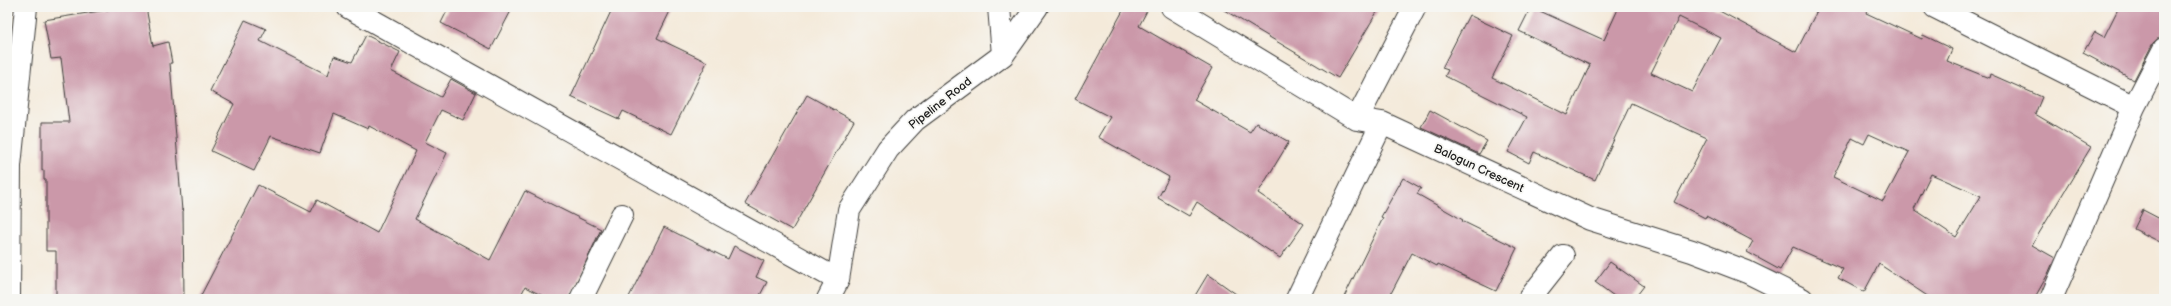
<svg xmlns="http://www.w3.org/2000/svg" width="2171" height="306" viewBox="0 0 2171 306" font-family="'Balsamiq Sans',sans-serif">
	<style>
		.building { fill: #cb98a9; fill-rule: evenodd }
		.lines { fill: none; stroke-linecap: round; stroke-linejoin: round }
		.minor-casing { stroke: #3c3b38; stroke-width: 24 }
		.minor { stroke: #fff; stroke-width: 22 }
		.labels { text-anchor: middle; stroke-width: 3.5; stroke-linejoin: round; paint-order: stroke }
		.street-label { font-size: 12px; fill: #1c1c1c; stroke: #f6f6f2 }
	</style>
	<rect width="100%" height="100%" fill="#f6f6f2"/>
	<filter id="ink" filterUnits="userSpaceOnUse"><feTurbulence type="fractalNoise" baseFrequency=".025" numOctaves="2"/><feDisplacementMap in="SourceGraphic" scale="8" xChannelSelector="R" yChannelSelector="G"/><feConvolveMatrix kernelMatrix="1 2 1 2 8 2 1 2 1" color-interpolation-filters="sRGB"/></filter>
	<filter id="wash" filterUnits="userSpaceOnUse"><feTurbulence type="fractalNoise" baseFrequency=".012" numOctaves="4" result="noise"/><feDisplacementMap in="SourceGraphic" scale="16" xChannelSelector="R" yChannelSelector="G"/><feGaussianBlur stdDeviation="0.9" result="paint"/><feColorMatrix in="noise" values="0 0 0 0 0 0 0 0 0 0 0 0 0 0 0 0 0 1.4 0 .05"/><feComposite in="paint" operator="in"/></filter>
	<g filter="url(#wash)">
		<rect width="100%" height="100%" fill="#f4eada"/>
		<g id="blocks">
			<path class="building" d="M 125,7 L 146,7 L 153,46 L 168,42 L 172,63 L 170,63 L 182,211 L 183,209 L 184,299 L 56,299 L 56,251 L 46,251 L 46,180 L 44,180 L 44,170 L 42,171 L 42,122 L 69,122 L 61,58 L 51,59 L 44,20 Z
				M 449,7 L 513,7 L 491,49 L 441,23 Z
				M 613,7 L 672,7 L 657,38 L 707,62 L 671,134 L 623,111 L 619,119 L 571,97 Z
				M 1125,7 L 1149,7 L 1139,26 L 1212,68 L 1194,100 L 1250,132 L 1256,123 L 1289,142 L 1258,193 L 1304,224 L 1280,258 L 1197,202 L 1189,216 L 1158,198 L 1169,177 L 1098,137 L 1110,117 L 1075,99 Z
				M 1219,7 L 1380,7 L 1338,78 Z
				M 1531,7 L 1604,40 L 1619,7 L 1712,7 L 1796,52 L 1819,7 L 1869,7 L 1866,13 L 1922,39 L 1923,35 L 1952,49 L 1947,61 L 1989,78 L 1990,74 L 2042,97 L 2035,114 L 2091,147 L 2032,245 L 2055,258 L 2048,274 L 2034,299 L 1932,299 L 1879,264 L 1864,292 L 1838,278 L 1843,269 L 1793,247 L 1780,270 L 1747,252 L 1753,241 L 1706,216 L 1705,218 L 1674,202 L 1707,138 L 1631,103 L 1595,180 L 1534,152 L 1529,163 L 1508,152 L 1527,117 L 1445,76 L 1448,70 L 1442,68 L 1469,15 L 1513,36 L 1492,78 L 1567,115 L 1590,65 L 1519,31 ZM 1679,17 L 1721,38 L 1692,92 L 1651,73 ZM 1869,134 L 1909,152 L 1883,201 L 1833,177 L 1852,138 L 1864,144 ZM 1931,174 L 1981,196 L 1956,237 L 1914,209 Z
				M 2119,7 L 2164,7 L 2164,33 L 2153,43 L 2134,80 L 2083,53 L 2095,32 L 2104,37 Z
				M 245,20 L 266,29 L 260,41 L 328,75 L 334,56 L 352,62 L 366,35 L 400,52 L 391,71 L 441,97 L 451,79 L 476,93 L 463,120 L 441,110 L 425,142 L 447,153 L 415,219 L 490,260 L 525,191 L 601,229 L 569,299 L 549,299 L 525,287 L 519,299 L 199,299 L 258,185 L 311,212 L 317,200 L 377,233 L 416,151 L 369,126 L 368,129 L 334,114 L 320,153 L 271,136 L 254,171 L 211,151 L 234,104 L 210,91 Z
				M 807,95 L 854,121 L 792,230 L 745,204 Z
				M 1430,110 L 1487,141 L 1479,154 L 1421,127 Z
				M 1403,178 L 1421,188 L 1417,194 L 1463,220 L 1462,221 L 1517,248 L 1496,291 L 1438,264 L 1437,266 L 1412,253 L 1388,299 L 1343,299 L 1383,218 L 1381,217 Z
				M 2143,210 L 2164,221 L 2164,244 L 2134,229 Z
				M 664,227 L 728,259 L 734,246 L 764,261 L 756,277 L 767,282 L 758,299 L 628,299 Z
				M 1610,262 L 1644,286 L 1634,299 L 1618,299 L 1595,282 Z
				M 1208,274 L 1243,299 L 1193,299 Z"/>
		</g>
	</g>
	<g filter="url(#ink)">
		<use href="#blocks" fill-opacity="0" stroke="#3c3b38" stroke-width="1"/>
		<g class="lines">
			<defs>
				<path id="minor" d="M 348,7 L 838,280
					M 999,7 L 1003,55
					M 1172,7 L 1357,119 L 1382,123 L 1590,219 L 1692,251 L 1747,272 L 1802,299
					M 1935,7 L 2134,107
					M 1357,119 L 1415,7
					M 9,299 L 10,166 L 26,7
					M 581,299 L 622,215
					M 828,299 L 838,280 L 849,210 L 888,149 L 915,120 L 1003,55 L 1037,7
					M 1297,299 L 1382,123
					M 1529,299 L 1563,256
					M 2051,299 L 2134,107 L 2164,49"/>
			</defs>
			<use href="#minor" class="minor-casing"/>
			<use href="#minor" class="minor"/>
		</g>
	</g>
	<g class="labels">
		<g class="street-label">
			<text transform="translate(940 103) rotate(-38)" y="4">Pipeline Road</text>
			<text transform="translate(1479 168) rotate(25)" y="4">Balogun Crescent</text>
		</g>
	</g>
	<rect width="2171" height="306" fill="none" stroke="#f6f6f2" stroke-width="24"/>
</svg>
